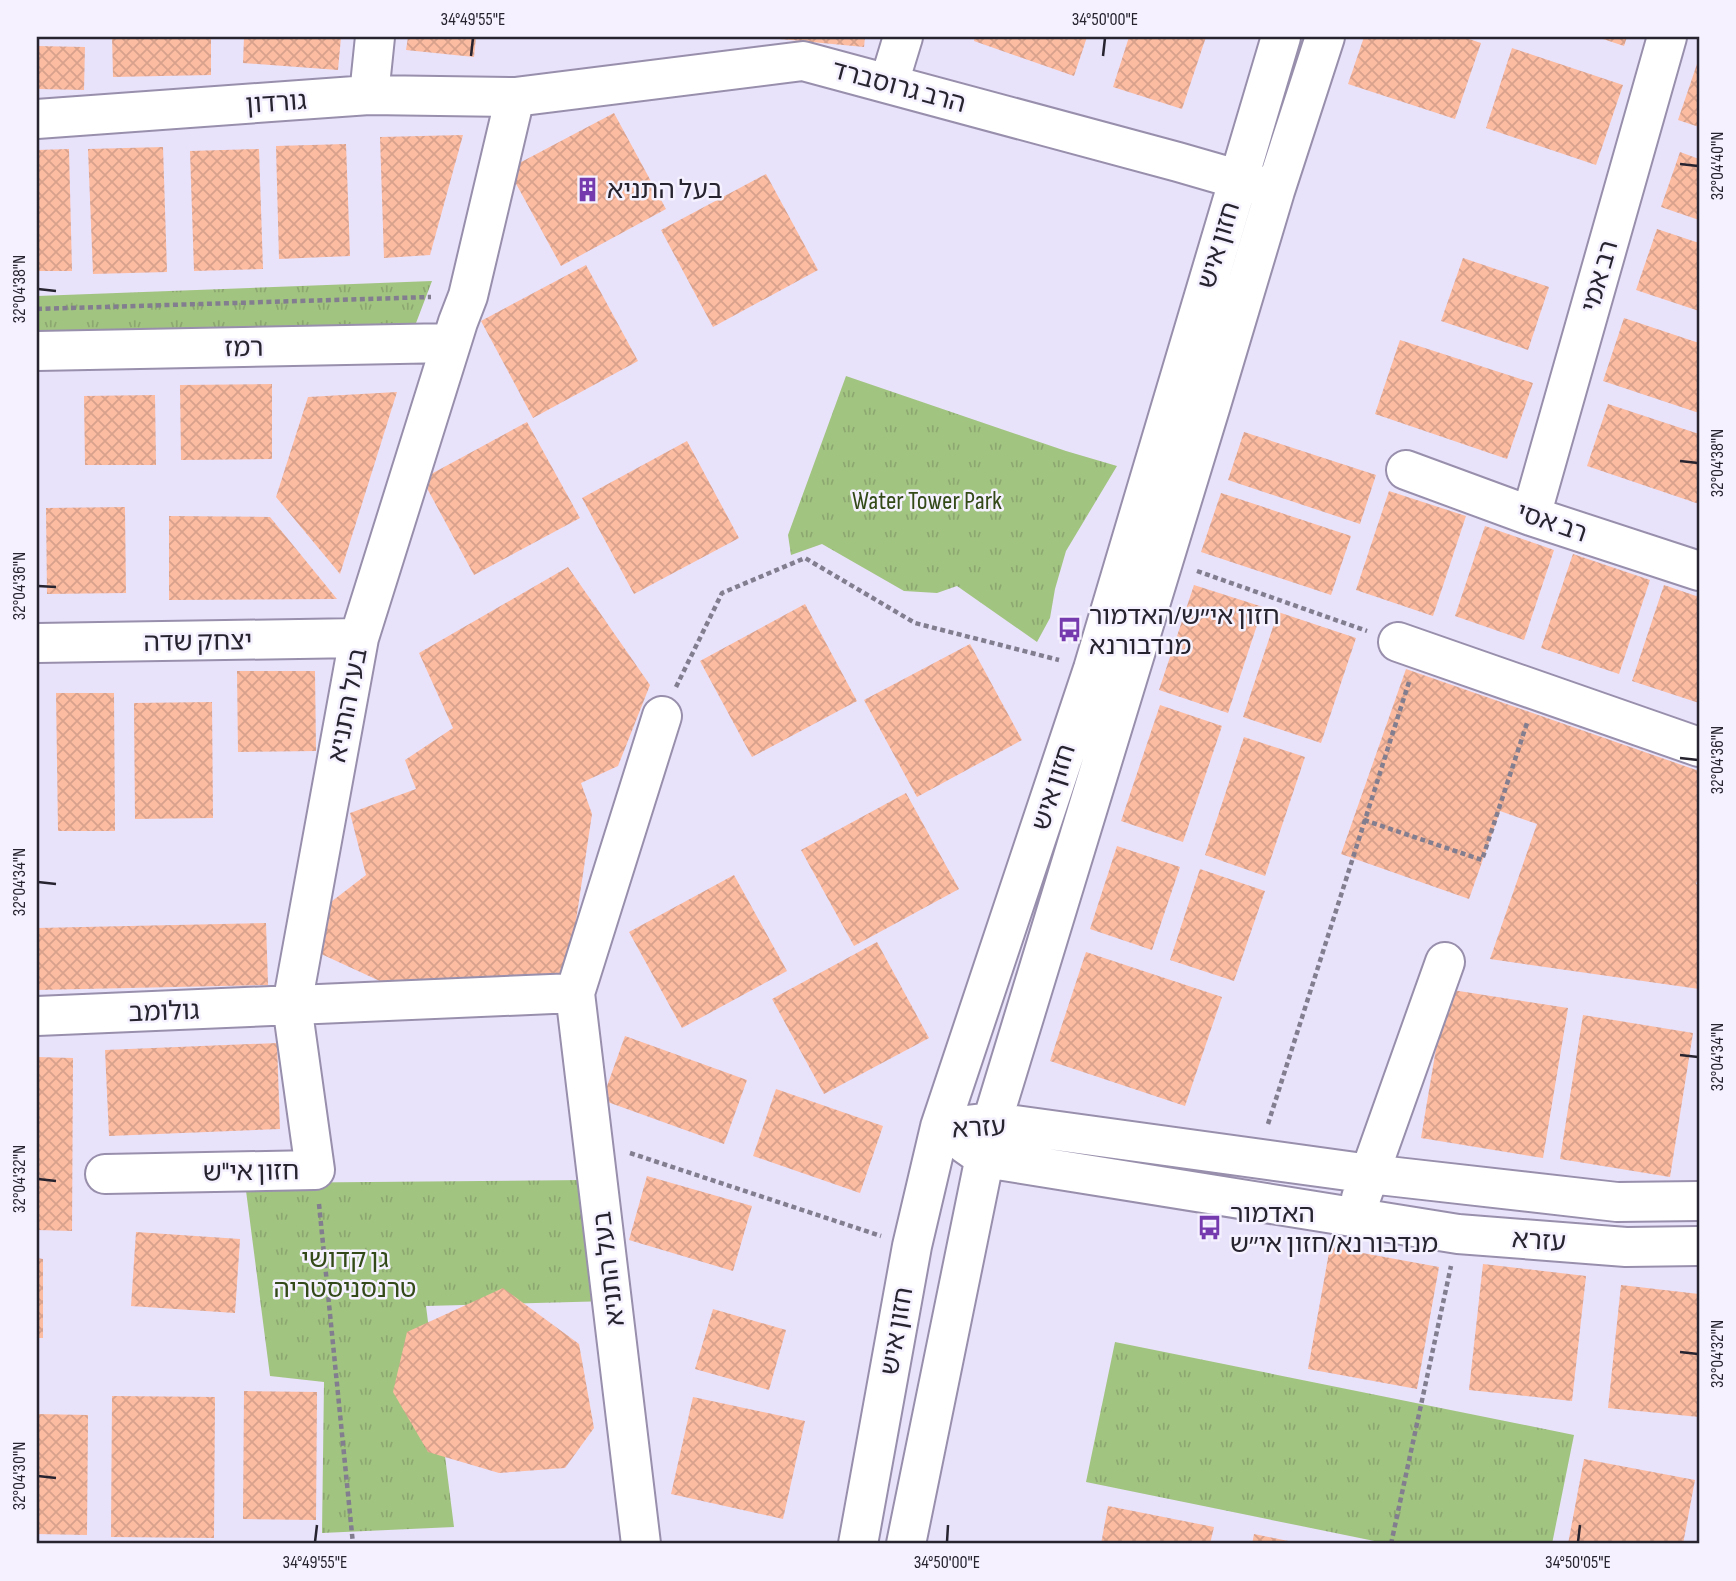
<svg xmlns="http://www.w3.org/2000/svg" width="1736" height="1581" viewBox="0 0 1736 1581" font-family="'Sofia Sans Condensed','Noto Sans Hebrew',sans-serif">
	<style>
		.grass { fill: url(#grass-tufts) }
		.building { fill: url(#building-cross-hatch) }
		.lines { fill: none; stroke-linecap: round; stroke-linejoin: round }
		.minor-casing { stroke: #988fac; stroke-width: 42 }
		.path { stroke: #827d8f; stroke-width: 4.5; stroke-dasharray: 5 3.5; stroke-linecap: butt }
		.minor { stroke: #fff; stroke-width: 38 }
		.ticks { fill: none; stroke: #272430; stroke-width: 2.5 }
		.labels { text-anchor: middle; stroke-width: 5; stroke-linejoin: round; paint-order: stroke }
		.street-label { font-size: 26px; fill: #272430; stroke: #f5f1fe }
		.poi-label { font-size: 26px; fill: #272430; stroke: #f5f1fe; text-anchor: start }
		.park-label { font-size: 26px; fill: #334a18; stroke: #f5f1fe }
		.neatline { fill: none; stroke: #272430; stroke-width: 2.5 }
		.ticks-label { font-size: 18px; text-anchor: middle; fill: #272430 }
	</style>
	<defs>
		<pattern id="grass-tufts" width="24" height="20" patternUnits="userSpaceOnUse" patternTransform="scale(1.75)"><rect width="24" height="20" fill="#a2c481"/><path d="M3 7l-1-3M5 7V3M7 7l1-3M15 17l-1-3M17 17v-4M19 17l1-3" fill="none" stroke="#8ca870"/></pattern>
		<pattern id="building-cross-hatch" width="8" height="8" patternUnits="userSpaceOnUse" patternTransform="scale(1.75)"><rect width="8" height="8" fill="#fbbca2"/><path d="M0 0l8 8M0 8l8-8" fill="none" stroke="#d7a18c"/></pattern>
	</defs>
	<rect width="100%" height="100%" fill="#e9e2fb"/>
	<path class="grass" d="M 432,281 L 413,331 L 37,338 L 37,296 Z
		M 846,376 L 1066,451 L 1117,466 L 1066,551 L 1055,589 L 1050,618 L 1037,642 L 957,586 L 937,593 L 904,591 L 822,544 L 791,555 L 788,535 Z
		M 587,1180 L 611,1301 L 426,1306 L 454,1527 L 322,1533 L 324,1382 L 270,1376 L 245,1183 Z
		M 1115,1342 L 1574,1435 L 1552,1544 L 1389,1544 L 1086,1482 Z"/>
	<path class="building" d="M 112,37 L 211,37 L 211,75 L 113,77 Z
		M 244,37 L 341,37 L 338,70 L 243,63 Z
		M 408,37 L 476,37 L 474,57 L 406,50 Z
		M 780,37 L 865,37 L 864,47 L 780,39 Z
		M 975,37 L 1087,37 L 1074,76 L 974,41 Z
		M 1129,37 L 1206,37 L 1182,109 L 1113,87 Z
		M 1364,37 L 1463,37 L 1481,43 L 1455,119 L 1348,84 Z
		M 1597,37 L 1627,37 L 1624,46 Z
		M 37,46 L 85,47 L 84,90 L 37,89 Z
		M 1512,48 L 1623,85 L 1596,165 L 1486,128 Z
		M 1699,58 L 1699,127 L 1678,120 Z
		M 614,113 L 666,209 L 561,266 L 508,169 Z
		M 463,135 L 430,255 L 384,258 L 380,137 Z
		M 346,144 L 350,256 L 279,259 L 276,146 Z
		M 163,147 L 167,272 L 93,274 L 88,149 Z
		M 69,149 L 72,271 L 37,271 L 37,150 Z
		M 259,149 L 263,269 L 194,271 L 190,151 Z
		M 1680,152 L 1699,159 L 1699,220 L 1661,207 Z
		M 766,174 L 818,270 L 713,327 L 661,230 Z
		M 1657,229 L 1699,243 L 1699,311 L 1636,290 Z
		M 1463,258 L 1549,287 L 1528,350 L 1441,321 Z
		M 586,265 L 638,361 L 533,418 L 481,321 Z
		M 1624,318 L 1699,343 L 1699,413 L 1603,381 Z
		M 1400,340 L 1533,383 L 1507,459 L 1375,414 Z
		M 272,384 L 272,459 L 181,460 L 180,385 Z
		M 397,392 L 340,574 L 276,497 L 308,397 Z
		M 155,395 L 156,465 L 85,465 L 84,396 Z
		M 1608,404 L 1699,434 L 1699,504 L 1587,466 Z
		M 527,422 L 580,518 L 474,575 L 422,479 Z
		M 1244,432 L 1376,475 L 1360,524 L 1228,480 Z
		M 687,441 L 739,538 L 634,594 L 582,498 Z
		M 1389,491 L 1466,516 L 1433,616 L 1356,590 Z
		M 1221,493 L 1351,536 L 1331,595 L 1201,552 Z
		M 125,507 L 126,593 L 47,594 L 46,508 Z
		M 169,516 L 270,517 L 337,599 L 169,600 Z
		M 1485,526 L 1554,550 L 1524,640 L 1455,616 Z
		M 1573,554 L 1650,580 L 1619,674 L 1541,648 Z
		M 568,567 L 650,685 L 618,766 L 581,783 L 592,814 L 566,987 L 455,977 L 408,994 L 319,953 L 327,905 L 366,875 L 350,813 L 416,789 L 405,760 L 453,728 L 419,653 Z
		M 1194,585 L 1263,607 L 1228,713 L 1159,690 Z
		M 1664,585 L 1699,597 L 1699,703 L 1632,681 Z
		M 805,604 L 857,701 L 752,757 L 700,661 Z
		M 1278,612 L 1356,638 L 1321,743 L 1243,717 Z
		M 970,644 L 1022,740 L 917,797 L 864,700 Z
		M 1406,669 L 1699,771 L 1699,875 L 1696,884 L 1699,885 L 1699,989 L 1490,959 L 1537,824 L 1500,811 L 1469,899 L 1341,854 Z
		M 237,671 L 315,671 L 316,751 L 238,752 Z
		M 56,693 L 114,693 L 115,831 L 58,831 Z
		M 212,702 L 213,818 L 135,819 L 134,703 Z
		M 1160,705 L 1222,726 L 1183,842 L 1121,821 Z
		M 1244,737 L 1305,757 L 1265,876 L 1205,855 Z
		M 906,793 L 959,889 L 854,946 L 801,850 Z
		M 1117,846 L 1180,867 L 1152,950 L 1090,929 Z
		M 1200,869 L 1265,891 L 1234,981 L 1170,960 Z
		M 734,875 L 787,971 L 682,1028 L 629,932 Z
		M 266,923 L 268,985 L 37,990 L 37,928 Z
		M 877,942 L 929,1038 L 824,1094 L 772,999 Z
		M 1086,952 L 1222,997 L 1185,1106 L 1050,1061 Z
		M 1446,989 L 1568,1008 L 1543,1158 L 1421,1138 Z
		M 1583,1015 L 1693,1033 L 1670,1177 L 1560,1159 Z
		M 625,1036 L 747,1080 L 724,1144 L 602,1100 Z
		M 277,1043 L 280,1129 L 109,1136 L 105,1050 Z
		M 37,1057 L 73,1058 L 72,1231 L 37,1230 Z
		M 776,1089 L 883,1126 L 860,1193 L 753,1156 Z
		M 647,1176 L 752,1206 L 733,1271 L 629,1240 Z
		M 136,1232 L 240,1239 L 235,1313 L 131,1306 Z
		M 1330,1247 L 1439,1267 L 1417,1389 L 1308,1369 Z
		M 37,1258 L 43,1259 L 43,1338 L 37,1338 Z
		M 1483,1264 L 1586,1276 L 1572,1401 L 1469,1390 Z
		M 1621,1285 L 1699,1294 L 1699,1417 L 1608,1408 Z
		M 503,1288 L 579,1344 L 594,1428 L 565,1468 L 499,1473 L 428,1452 L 393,1392 L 407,1332 Z
		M 713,1309 L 786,1330 L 769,1390 L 695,1369 Z
		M 244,1391 L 317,1392 L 316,1520 L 243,1519 Z
		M 112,1396 L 215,1397 L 214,1538 L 111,1537 Z
		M 693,1397 L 805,1421 L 783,1519 L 671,1494 Z
		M 37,1414 L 88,1415 L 87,1535 L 37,1534 Z
		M 1584,1459 L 1695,1480 L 1683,1544 L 1568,1544 Z
		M 1108,1506 L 1214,1527 L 1210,1544 L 1101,1544 Z
		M 1254,1534 L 1298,1543 L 1298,1544 L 1252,1544 Z"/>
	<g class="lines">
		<defs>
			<path id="minor" d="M 889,83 L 903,37
				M 369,95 L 375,37
				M 37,119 L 369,95 L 515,97 L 803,61 L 1178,162 L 1261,186
				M 37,351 L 451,343
				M 1406,470 L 1531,516 L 1699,571
				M 1531,516 L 1667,37
				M 1398,642 L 1699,747
				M 37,643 L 359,638
				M 37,1016 L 575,993
				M 966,1125 L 992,1122 L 1370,1174 L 1617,1202 L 1699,1201
				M 965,1144 L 985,1158 L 1458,1234 L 1626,1247 L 1699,1246
				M 105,1174 L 315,1170 L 292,1005 L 359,638 L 458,322 L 468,296 L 515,97
				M 1361,1198 L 1445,962
				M 641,1544 L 575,993 L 662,716
				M 858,1544 L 912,1246 L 940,1127 L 1093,669 L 1281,37
				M 906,1544 L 992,1122 L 1211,405 L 1275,191 L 1325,37"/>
		</defs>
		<use href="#minor" class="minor-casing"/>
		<path class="path" d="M 37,309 L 431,297
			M 1197,571 L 1367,631
			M 676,687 L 722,593 L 805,558 L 915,623 L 1059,660
			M 1364,820 L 1482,860 L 1527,723
			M 1268,1124 L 1409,682
			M 630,1153 L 881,1236
			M 319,1204 L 353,1544
			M 1391,1544 L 1451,1266"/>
		<use href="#minor" class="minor"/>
	</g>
	<path class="ticks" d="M 471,56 L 473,38M 1103,56 L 1105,38M 1680,164 L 1698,166M 38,289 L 56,291M 1680,461 L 1698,463M 38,586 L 56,587M 1680,758 L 1698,760M 38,882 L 56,884M 1680,1055 L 1698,1057M 38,1179 L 56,1181M 1680,1352 L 1698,1354M 38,1476 L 56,1478M 315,1542 L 317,1525M 947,1542 L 948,1525M 1578,1542 L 1580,1525"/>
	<defs>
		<symbol id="building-bare" viewBox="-9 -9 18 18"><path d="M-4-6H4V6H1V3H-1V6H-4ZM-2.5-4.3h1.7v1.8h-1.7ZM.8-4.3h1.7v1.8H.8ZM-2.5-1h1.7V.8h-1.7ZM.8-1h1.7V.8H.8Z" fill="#763aaf" stroke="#f5f1fe" stroke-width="2.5" paint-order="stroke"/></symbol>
		<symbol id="bus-bare" viewBox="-9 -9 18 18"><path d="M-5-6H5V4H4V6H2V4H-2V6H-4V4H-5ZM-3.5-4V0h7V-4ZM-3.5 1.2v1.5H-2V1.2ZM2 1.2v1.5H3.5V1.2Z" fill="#763aaf" stroke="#f5f1fe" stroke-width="2.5" paint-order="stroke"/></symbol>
	</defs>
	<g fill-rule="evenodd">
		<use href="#building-bare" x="570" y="172" width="35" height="35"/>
		<use href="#bus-bare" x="1052" y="612" width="35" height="35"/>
		<use href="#bus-bare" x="1192" y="1210" width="35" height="35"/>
	</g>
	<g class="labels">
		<g class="street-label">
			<text transform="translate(899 86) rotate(15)" y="9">הרב גרוסברד</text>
			<text transform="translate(276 102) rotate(-4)" y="9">גורדון</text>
			<text transform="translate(1218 245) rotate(-73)" y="9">חזון איש</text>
			<text transform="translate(1599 276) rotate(-74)" y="9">רב אמי</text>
			<text transform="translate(244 347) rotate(-1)" y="9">רמז</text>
			<text transform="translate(1552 522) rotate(19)" y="9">רב אסי</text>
			<text transform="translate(198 641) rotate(-1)" y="9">יצחק שדה</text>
			<text transform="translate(347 705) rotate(-79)" y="9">בעל התניא</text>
			<text transform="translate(1053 787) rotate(-72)" y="9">חזון איש</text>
			<text transform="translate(164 1011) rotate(-2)" y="9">גולומב</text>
			<text transform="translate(979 1127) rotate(-3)" y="9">עזרא</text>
			<text transform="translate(251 1171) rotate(-1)" y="9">חזון אי"ש</text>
			<text transform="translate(1539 1240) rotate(4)" y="9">עזרא</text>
			<text transform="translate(608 1269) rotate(-97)" y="9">בעל התניא</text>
			<text transform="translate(896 1331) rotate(-80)" y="9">חזון איש</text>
		</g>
		<g class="poi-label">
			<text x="607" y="198">בעל התניא</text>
			<text x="1089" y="624">חזון אי״ש/האדמור<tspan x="1089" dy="30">מנדבורנא</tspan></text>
			<text x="1230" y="1222">האדמור<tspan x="1230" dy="30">מנדבורנא/חזון אי״ש</tspan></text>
		</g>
		<g class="park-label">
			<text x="927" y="509">Water Tower Park</text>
			<text x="345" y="1267">גן קדושי<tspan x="345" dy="30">טרנסניסטריה</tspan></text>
		</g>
	</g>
	<rect width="1736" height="1581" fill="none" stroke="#f5f1fe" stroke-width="77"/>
	<rect x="38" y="38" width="1660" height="1504" class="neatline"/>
	<g class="ticks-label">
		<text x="473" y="25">34°49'55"E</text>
		<text x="1105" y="25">34°50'00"E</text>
		<text transform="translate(1717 166) rotate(-90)" y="6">32°04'40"N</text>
		<text transform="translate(19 289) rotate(-90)" y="6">32°04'38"N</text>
		<text transform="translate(1717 463) rotate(-90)" y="6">32°04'38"N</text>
		<text transform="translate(19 586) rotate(-90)" y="6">32°04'36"N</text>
		<text transform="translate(1717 760) rotate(-90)" y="6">32°04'36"N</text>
		<text transform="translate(19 882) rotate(-90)" y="6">32°04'34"N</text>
		<text transform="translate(1717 1057) rotate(-90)" y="6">32°04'34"N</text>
		<text transform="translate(19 1179) rotate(-90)" y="6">32°04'32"N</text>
		<text transform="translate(1717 1354) rotate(-90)" y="6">32°04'32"N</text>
		<text transform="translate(19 1476) rotate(-90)" y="6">32°04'30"N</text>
		<text x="315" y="1568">34°49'55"E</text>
		<text x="947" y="1568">34°50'00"E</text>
		<text x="1578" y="1568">34°50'05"E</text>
	</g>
</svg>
